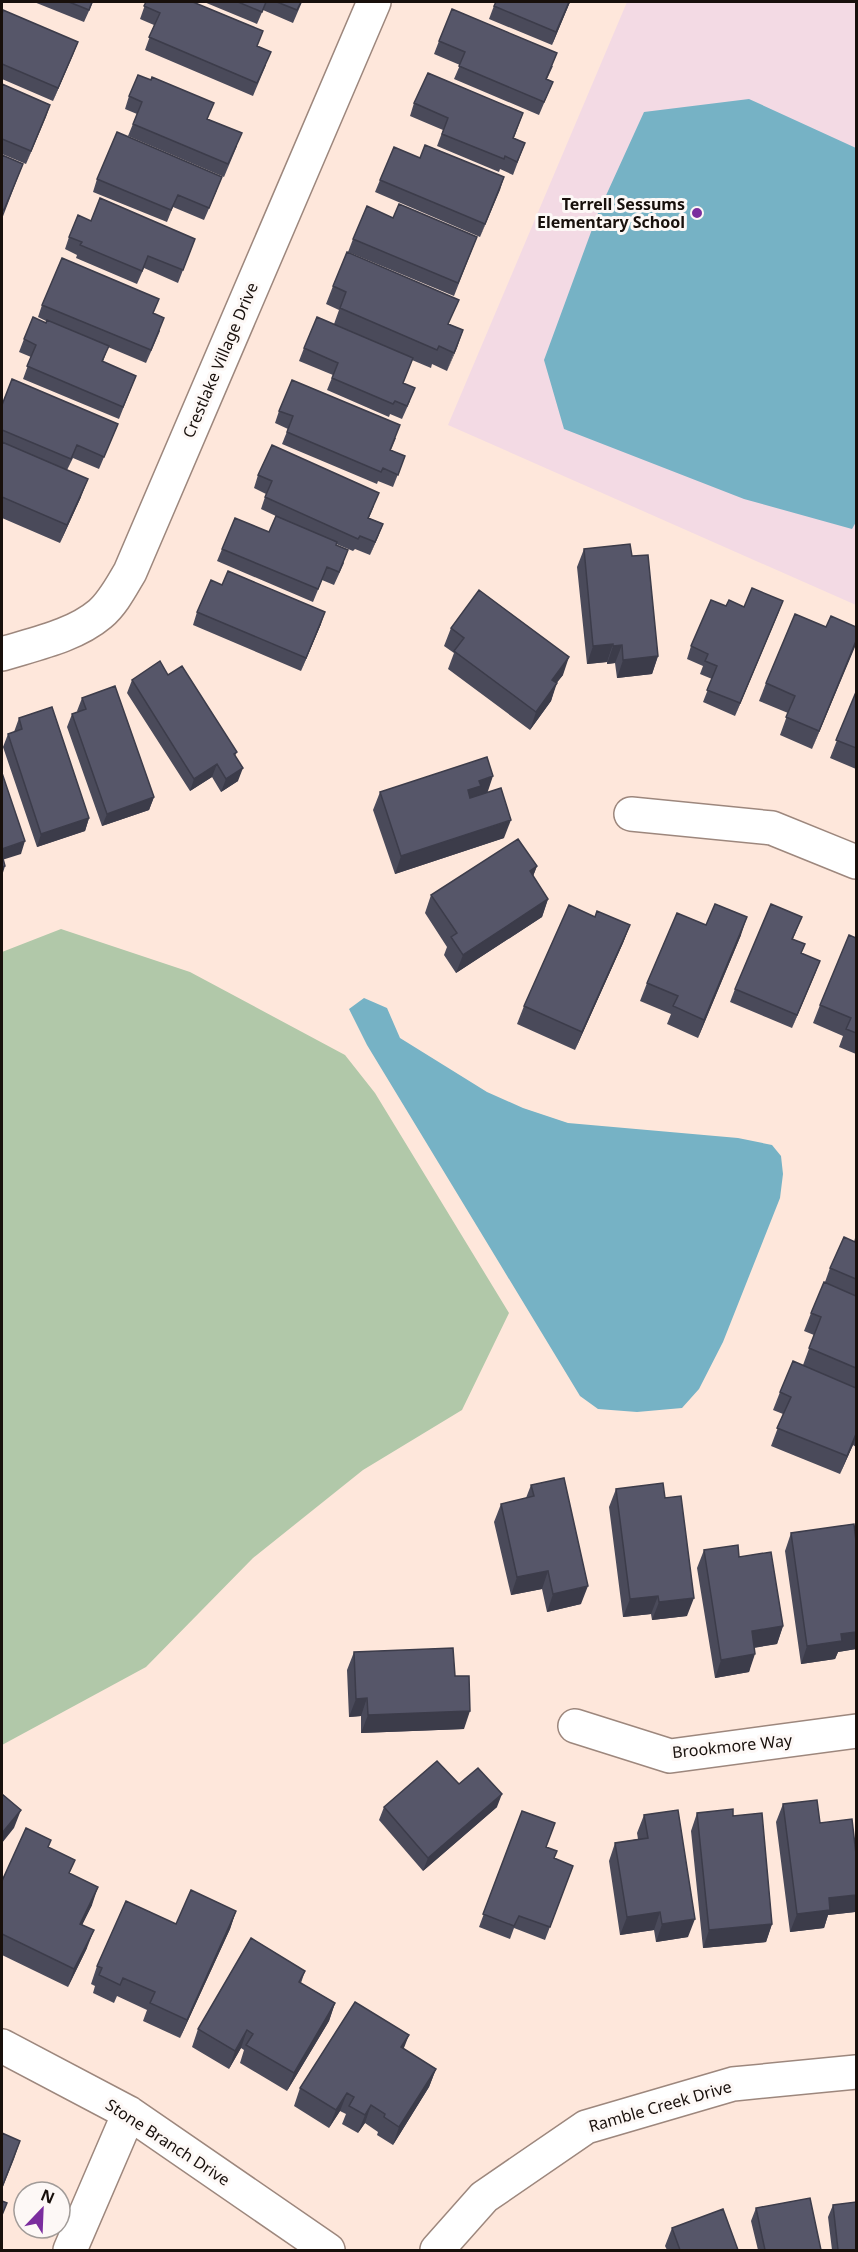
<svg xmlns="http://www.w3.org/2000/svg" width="858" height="2252" viewBox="0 0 858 2252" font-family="'Noto Sans',sans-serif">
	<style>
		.education { fill: #f3dae4 }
		.green { fill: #b1c8a9 }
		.water { fill: #76b2c5 }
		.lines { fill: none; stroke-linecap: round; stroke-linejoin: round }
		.street-casing { stroke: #9d877d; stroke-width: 36 }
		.secondary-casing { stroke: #9d877d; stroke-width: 36 }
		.street { stroke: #fff; stroke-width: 33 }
		.secondary { stroke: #fff; stroke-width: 33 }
		.wall { fill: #4a4a5a }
		.shaded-wall { fill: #3c3c4a }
		.building { fill: #565669; stroke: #3c3c4a; stroke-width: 1.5 }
		.poi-dot { fill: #7b2d9e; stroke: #fdf8f6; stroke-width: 2 }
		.labels { text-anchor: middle; stroke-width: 6; stroke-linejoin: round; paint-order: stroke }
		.poi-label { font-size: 16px; font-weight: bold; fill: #18100c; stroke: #fdf8f6; text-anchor: end }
		.street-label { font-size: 16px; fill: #18100c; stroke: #fdf8f6 }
	</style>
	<rect width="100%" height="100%" fill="#fee7db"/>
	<path class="education" d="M 627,2 L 856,2 L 856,605 L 448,425 Z"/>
	<path class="green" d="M 61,929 L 190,972 L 345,1055 L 375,1093 L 509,1313 L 462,1410 L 363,1470 L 253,1558 L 146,1667 L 2,1745 L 2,952 Z"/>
	<path class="water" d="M 749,99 L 856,148 L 856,522 L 852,529 L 744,499 L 564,429 L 544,360 L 598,213 L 644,112 Z
		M 364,998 L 387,1008 L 400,1038 L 487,1092 L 523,1108 L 568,1123 L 738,1138 L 772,1145 L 781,1156 L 783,1174 L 780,1198 L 723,1342 L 699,1389 L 682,1408 L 637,1412 L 598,1409 L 580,1396 L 367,1045 L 349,1009 Z"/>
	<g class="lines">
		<defs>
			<path id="street" d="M 2,654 C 34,644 74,636 100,614 C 113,603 121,587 130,572 L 374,2
				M 631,814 L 772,828 L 856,862
				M 575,1726 L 670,1756 L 856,1731
				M 2,2046 L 129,2113 L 328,2250
				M 70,2250 L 129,2113"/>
			<path id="secondary" d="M 437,2250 L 484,2197 L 586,2127 L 733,2084 L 856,2072"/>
		</defs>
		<use href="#street" class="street-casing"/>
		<use href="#secondary" class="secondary-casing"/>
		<use href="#street" class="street"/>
		<use href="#secondary" class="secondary"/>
	</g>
	<path class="wall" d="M 34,2 L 93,2 L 84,22 Z
		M 146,2 L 257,47 L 266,65 L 253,96 L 145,50 L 154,25 L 140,19 Z
		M 204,2 L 302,2 L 293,23 L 263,10 L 257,24 Z
		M 492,2 L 570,2 L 552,45 L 489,19 L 495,3 Z
		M 2,15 L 78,42 L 53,101 L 2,79 Z
		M 439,41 L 553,66 L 547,79 L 553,82 L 539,115 L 454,79 L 460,65 L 434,54 Z
		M 2,84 L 50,105 L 26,164 L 2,154 Z
		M 129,96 L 208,119 L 237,146 L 224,177 L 128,136 L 137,114 L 125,109 Z
		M 414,103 L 523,113 L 514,138 L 525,143 L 513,175 L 500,169 L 499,172 L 437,146 L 443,130 L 410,116 Z
		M 2,155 L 23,164 L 2,219 Z
		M 420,158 L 504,177 L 480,237 L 375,192 L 380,180 Z
		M 97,179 L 217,190 L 204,220 L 173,207 L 167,222 L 93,192 Z
		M 393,218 L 477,237 L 454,296 L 348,252 L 353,239 Z
		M 91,221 L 195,239 L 178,283 L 144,268 L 137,284 L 76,258 L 77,255 L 65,249 L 69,237 Z
		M 333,286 L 449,324 L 463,330 L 447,371 L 432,364 L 431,368 L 412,360 L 403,383 L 410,401 L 402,419 L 390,414 L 389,417 L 327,390 L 333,375 L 299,361 L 304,348 L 334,324 L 339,310 L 326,304 Z
		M 42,305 L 154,314 L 160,331 L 146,363 L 108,347 L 103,362 L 136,376 L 119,419 L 23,379 L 31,357 L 19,352 L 24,339 L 46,323 L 46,321 L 38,317 Z
		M 2,405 L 118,424 L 99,469 L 73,458 L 67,470 L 81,497 L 60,543 L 2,518 Z
		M 279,411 L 396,438 L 391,450 L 405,456 L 393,487 L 378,481 L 377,484 L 282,444 L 288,429 L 275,423 Z
		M 258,475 L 374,506 L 369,518 L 383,524 L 370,555 L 355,549 L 353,551 L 336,544 L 336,545 L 344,563 L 334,585 L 322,580 L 313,602 L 217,561 L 222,549 L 269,532 L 278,517 L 261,509 L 266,494 L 254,488 Z
		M 584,549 L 632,556 L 658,656 L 652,674 L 617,678 L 615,663 L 607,664 L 607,662 L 587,664 L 577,567 Z
		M 783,601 L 735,716 L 703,702 L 712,679 L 700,674 L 703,666 L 687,659 L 691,646 L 726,606 L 744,607 Z
		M 197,612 L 321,624 L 301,671 L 193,625 Z
		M 826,627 L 856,627 L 856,642 L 812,749 L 780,735 L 788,713 L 759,701 L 766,683 Z
		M 451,628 L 563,675 L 556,683 L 551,701 L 530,730 L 448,669 L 454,653 L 444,646 Z
		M 168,675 L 237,752 L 235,756 L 238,781 L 221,792 L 212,777 L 190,791 L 127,693 L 132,680 Z
		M 856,692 L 856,769 L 830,758 Z
		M 82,698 L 154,797 L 149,810 L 102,826 L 67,727 L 72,714 L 78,712 L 77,711 Z
		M 19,718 L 89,818 L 85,831 L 37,847 L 3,747 L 8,734 L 14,732 Z
		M 380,792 L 504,838 L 395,874 L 373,810 Z
		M 537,866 L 533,876 L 548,899 L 542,917 L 456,973 L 444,955 L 447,947 L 425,913 L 431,895 Z
		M 595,917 L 630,925 L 623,943 L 575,1050 L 517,1024 L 524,1006 Z
		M 802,917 L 793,939 L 802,954 L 820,961 L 792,1028 L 730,1002 L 735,989 Z
		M 706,925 L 741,935 L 698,1038 L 667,1024 L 671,1014 L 640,1001 L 647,983 Z
		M 856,938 L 856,1054 L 839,1047 L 843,1036 L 813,1023 L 820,1005 Z
		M 856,1237 L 856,1447 L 853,1445 L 840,1474 L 771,1446 L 783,1414 L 773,1410 L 780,1392 L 803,1365 L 814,1335 L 804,1331 L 811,1313 L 825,1282 L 830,1268 L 855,1242 Z
		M 531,1485 L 581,1604 L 547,1612 L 542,1589 L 511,1595 L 494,1522 L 501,1504 L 526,1498 Z
		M 616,1489 L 665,1498 L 687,1616 L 652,1620 L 651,1614 L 623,1617 L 609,1507 Z
		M 791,1533 L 856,1541 L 856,1649 L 838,1652 L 835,1659 L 801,1664 L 785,1551 Z
		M 704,1550 L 739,1557 L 783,1626 L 777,1644 L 754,1648 L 749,1672 L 715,1678 L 697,1568 Z
		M 354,1652 L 455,1676 L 464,1729 L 361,1733 L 361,1716 L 349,1717 L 347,1670 Z
		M 459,1784 L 497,1807 L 423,1871 L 379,1820 L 384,1807 Z
		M 783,1804 L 856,1854 L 856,1908 L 855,1912 L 828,1915 L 824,1928 L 790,1932 L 776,1822 Z
		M 522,1811 L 555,1859 L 573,1866 L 545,1940 L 514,1928 L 510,1939 L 479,1927 Z
		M 697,1813 L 733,1816 L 772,1924 L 766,1942 L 703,1948 L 691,1831 Z
		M 644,1815 L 688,1937 L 656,1942 L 654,1930 L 620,1935 L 609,1861 L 615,1843 L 638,1839 L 637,1833 Z
		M 48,1848 L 70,1873 L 92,1905 L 82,1924 L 87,1948 L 68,1987 L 2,1955 L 2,1881 Z
		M 236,1911 L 230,1929 L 180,2038 L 143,2021 L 147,2010 L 117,1996 L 114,2003 L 93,1993 L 95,1986 L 91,1984 L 97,1966 L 176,1924 Z
		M 305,1971 L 301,1983 L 335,2003 L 329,2021 L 287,2091 L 240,2063 L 244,2050 L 241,2048 L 229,2069 L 192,2047 L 198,2029 Z
		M 404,2049 L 436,2069 L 429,2087 L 393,2145 L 377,2135 L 378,2132 L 365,2123 L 358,2133 L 342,2124 L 346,2114 L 340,2111 L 329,2128 L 294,2106 L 300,2088 Z
		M 833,2205 L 856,2250 L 832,2250 L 828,2217 Z
		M 756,2208 L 821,2250 L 758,2250 L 751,2221 Z
		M 672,2228 L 738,2250 L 667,2250 L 665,2246 Z"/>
	<path class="shaded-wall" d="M 569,2 L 570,2 L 552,45 L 556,32 Z
		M 78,42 L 73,55 L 53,101 L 58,88 Z
		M 50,105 L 46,117 L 26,164 L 31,151 Z
		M 504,177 L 500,190 L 480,237 L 485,224 Z
		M 463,330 L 457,348 L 447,371 L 454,353 Z
		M 88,479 L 81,497 L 60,543 L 67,525 Z
		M 383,524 L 378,537 L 370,555 L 375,542 Z
		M 783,601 L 778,614 L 735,716 L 740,703 Z
		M 325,612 L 321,624 L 301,671 L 306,658 Z
		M 856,641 L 855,647 L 812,749 L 819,731 Z
		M 613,644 L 607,662 L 587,664 L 593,646 Z
		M 622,645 L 615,663 L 607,664 L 613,646 Z
		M 658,656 L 652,674 L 617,678 L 623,660 Z
		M 569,657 L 563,675 L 545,698 L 552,680 Z
		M 557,683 L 551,701 L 530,730 L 536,712 Z
		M 217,764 L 212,777 L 190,791 L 194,779 Z
		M 243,768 L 238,781 L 221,792 L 226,779 Z
		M 493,776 L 487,794 L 461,808 L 468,790 L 479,781 Z
		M 154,797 L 149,810 L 102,826 L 107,814 Z
		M 89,818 L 85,831 L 37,847 L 41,834 Z
		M 511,820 L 504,838 L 395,874 L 401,856 Z
		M 25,841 L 21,854 L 2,860 L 2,849 Z
		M 5,866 L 2,876 L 2,867 Z
		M 537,866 L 530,884 L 530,871 Z
		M 548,899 L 542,917 L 456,973 L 463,955 Z
		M 747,917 L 741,935 L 698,1038 L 704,1020 Z
		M 630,925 L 623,943 L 575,1050 L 582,1032 Z
		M 820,961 L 815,974 L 792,1028 L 797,1015 Z
		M 856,1435 L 853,1445 L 840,1474 L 847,1456 Z
		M 548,1571 L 542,1589 L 511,1595 L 517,1577 Z
		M 588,1586 L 581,1604 L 547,1612 L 553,1594 Z
		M 658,1596 L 651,1614 L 623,1617 L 630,1599 Z
		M 694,1598 L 687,1616 L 652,1620 L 659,1602 Z
		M 783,1626 L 777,1644 L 745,1649 L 752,1631 Z
		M 856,1632 L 856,1649 L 838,1652 L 835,1659 L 801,1664 L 807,1646 L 841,1634 Z
		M 755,1654 L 749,1672 L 715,1678 L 721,1660 Z
		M 367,1698 L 361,1716 L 349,1717 L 356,1699 Z
		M 470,1711 L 464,1729 L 361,1733 L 368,1715 Z
		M 502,1794 L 497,1807 L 423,1871 L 428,1858 Z
		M 21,1810 L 14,1828 L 2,1843 L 2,1833 Z
		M 98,1887 L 92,1905 L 74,1942 L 80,1924 Z
		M 856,1895 L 856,1908 L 855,1912 L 828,1915 L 824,1928 L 790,1932 L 797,1914 L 829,1898 Z
		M 236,1911 L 230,1929 L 180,2038 L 187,2020 Z
		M 660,1912 L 654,1930 L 620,1935 L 627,1917 Z
		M 695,1919 L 688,1937 L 656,1942 L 662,1924 Z
		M 772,1924 L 766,1942 L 703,1948 L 709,1930 Z
		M 94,1930 L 87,1948 L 68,1987 L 74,1969 Z
		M 335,2003 L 329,2021 L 287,2091 L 294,2073 Z
		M 247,2030 L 241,2048 L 229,2069 L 235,2051 Z
		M 409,2035 L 402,2053 L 401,2047 Z
		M 436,2069 L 429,2087 L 393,2145 L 399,2127 Z
		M 347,2093 L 340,2111 L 329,2128 L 336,2110 Z
		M 371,2105 L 365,2123 L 358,2133 L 365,2115 Z
		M 20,2141 L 14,2159 L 2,2189 L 2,2187 Z"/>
	<path class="building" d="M 69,2 L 92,2 L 89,10 Z
		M 146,2 L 193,2 L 263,31 L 257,46 L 271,52 L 257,83 L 149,37 L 160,13 L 144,6 Z
		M 238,2 L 266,2 L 262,12 Z
		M 277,2 L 301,2 L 297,10 Z
		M 496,2 L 569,2 L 556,32 L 494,6 Z
		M 452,9 L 557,53 L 546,79 L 553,82 L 544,102 L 459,66 L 465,52 L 439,41 Z
		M 3,10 L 78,42 L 58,88 L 2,64 L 2,15 Z
		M 428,73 L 523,113 L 513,138 L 525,143 L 517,162 L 505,156 L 504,159 L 442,134 L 448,118 L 414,103 Z
		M 138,75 L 151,80 L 152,77 L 214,103 L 207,119 L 242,133 L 228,164 L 133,124 L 142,102 L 129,96 Z
		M 2,84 L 50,105 L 31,151 L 2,139 Z
		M 117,132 L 222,177 L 209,208 L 178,195 L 171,210 L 97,179 Z
		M 425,145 L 504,177 L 485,224 L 380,180 L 394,147 L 420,158 Z
		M 2,155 L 23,164 L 4,210 L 2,209 Z
		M 100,198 L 195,239 L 183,270 L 148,256 L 142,271 L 80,245 L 82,242 L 69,237 L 78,215 L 91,221 Z
		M 399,204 L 477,237 L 458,283 L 353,239 L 367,206 L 393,218 Z
		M 347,252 L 459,300 L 448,324 L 463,330 L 454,353 L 439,346 L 437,350 L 340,308 L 346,292 L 333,286 Z
		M 62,258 L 159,299 L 153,313 L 164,318 L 151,350 L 42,305 Z
		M 33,317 L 46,323 L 47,320 L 109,346 L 102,361 L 136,376 L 123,407 L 27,366 L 36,345 L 24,339 Z
		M 317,317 L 413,358 L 403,383 L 415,388 L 407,406 L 395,401 L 393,404 L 332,378 L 338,363 L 304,348 Z
		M 12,379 L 118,424 L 104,457 L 77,445 L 71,459 L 2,430 L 2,405 Z
		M 292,380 L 400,425 L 390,450 L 405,456 L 398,475 L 383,468 L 381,472 L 287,432 L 293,416 L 279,411 Z
		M 2,442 L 88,479 L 67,525 L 2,497 Z
		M 272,445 L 379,493 L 368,518 L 383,524 L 375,542 L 360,536 L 358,539 L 265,497 L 272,481 L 258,475 Z
		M 276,516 L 337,542 L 336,545 L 348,550 L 339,572 L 327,567 L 318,589 L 222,549 L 235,518 L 269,532 Z
		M 630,544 L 632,556 L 648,555 L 658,656 L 623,660 L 622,645 L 613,646 L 613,644 L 593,646 L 584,549 Z
		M 228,571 L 325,612 L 306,658 L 197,612 L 211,580 L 222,585 Z
		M 752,588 L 783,601 L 740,703 L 707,690 L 717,666 L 705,661 L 708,654 L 691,646 L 711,600 L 726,606 L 729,600 L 744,607 Z
		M 479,590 L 569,657 L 552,680 L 557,683 L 536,712 L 454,651 L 464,638 L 451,628 Z
		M 795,614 L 826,627 L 831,616 L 856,627 L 856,641 L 819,731 L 786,717 L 795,696 L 766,683 Z
		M 160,661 L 168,675 L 182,666 L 237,752 L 234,754 L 243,768 L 226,779 L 217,764 L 194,779 L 132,680 Z
		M 115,686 L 154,797 L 107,814 L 72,714 L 86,709 L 82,698 Z
		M 856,692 L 856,748 L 836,740 Z
		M 52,707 L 89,818 L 41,834 L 8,734 L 22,729 L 19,718 Z
		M 487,757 L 493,776 L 479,781 L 481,786 L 468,790 L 470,798 L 501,788 L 511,820 L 401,856 L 380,792 Z
		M 2,773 L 25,841 L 2,849 Z
		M 518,839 L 537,866 L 530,871 L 548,899 L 463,955 L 451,937 L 457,933 L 431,895 Z
		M 2,855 L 5,866 L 2,867 Z
		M 715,904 L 747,917 L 704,1020 L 673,1006 L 678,996 L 647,983 L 677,913 L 706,925 Z
		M 771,904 L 802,917 L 792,939 L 805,944 L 801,953 L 820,961 L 797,1015 L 735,989 Z
		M 569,905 L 595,917 L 597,911 L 630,925 L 582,1032 L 524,1006 Z
		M 849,935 L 856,938 L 856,1033 L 846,1029 L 851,1018 L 820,1005 Z
		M 844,1237 L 855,1242 L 856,1237 L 856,1279 L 830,1268 Z
		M 824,1282 L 856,1296 L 856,1368 L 809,1348 L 821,1317 L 811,1313 Z
		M 793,1361 L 856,1388 L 856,1434 L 847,1456 L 777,1428 L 791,1397 L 780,1392 Z
		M 564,1478 L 588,1586 L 553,1594 L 548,1571 L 517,1577 L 501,1504 L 534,1496 L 531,1485 Z
		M 663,1483 L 665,1498 L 681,1496 L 694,1598 L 659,1602 L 658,1596 L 630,1599 L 616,1489 Z
		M 854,1524 L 856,1541 L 856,1632 L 841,1634 L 842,1641 L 807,1646 L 791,1533 Z
		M 738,1545 L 739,1557 L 771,1552 L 783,1626 L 752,1631 L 755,1654 L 721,1660 L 704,1550 Z
		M 453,1648 L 455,1676 L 469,1676 L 470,1711 L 368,1715 L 367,1698 L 356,1699 L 354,1652 Z
		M 437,1761 L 459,1784 L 478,1768 L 502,1794 L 428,1858 L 384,1807 Z
		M 2,1794 L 21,1810 L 2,1833 Z
		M 817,1800 L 820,1823 L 852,1819 L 856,1854 L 856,1895 L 829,1898 L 830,1910 L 797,1914 L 783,1804 Z
		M 733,1809 L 733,1816 L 762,1813 L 772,1924 L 709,1930 L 697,1813 Z
		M 678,1810 L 695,1919 L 662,1924 L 660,1912 L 627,1917 L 615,1843 L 648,1838 L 644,1815 Z
		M 522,1811 L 555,1823 L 546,1847 L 557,1851 L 554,1858 L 573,1866 L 550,1927 L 519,1916 L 514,1926 L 483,1914 Z
		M 26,1828 L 51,1840 L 48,1847 L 75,1860 L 69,1873 L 98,1887 L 80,1924 L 94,1930 L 74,1969 L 2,1934 L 2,1881 Z
		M 191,1890 L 236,1911 L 187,2020 L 150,2003 L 155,1992 L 123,1978 L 120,1985 L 99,1975 L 102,1968 L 97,1966 L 126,1901 L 176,1924 Z
		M 251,1938 L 305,1971 L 299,1982 L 335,2003 L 294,2073 L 246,2045 L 253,2034 L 247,2030 L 235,2051 L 198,2029 Z
		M 355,2002 L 409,2035 L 401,2047 L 436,2069 L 399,2127 L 384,2117 L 385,2114 L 371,2105 L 365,2115 L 349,2106 L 354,2097 L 347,2093 L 336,2110 L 300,2088 Z
		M 2,2133 L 20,2141 L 2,2187 Z
		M 810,2198 L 821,2250 L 765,2250 L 756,2208 Z
		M 2,2201 L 7,2203 L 2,2215 Z
		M 856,2202 L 856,2250 L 838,2250 L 833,2205 Z
		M 723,2209 L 738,2250 L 680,2250 L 672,2228 Z"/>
	<circle class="poi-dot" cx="697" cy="213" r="6"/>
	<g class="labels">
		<g class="poi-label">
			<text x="685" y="210">Terrell Sessums<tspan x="685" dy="18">Elementary School</tspan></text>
		</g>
		<g class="street-label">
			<text transform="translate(220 360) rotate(-67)" y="6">Crestlake Village Drive</text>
			<text transform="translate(732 1746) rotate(-6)" y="6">Brookmore Way</text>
			<text transform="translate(660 2106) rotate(-16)" y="6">Ramble Creek Drive</text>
			<text transform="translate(168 2142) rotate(33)" y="6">Stone Branch Drive</text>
		</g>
	</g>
	<rect width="858" height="2252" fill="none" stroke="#18100c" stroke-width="6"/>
	<g transform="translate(42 2210) rotate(23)"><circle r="28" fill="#fdf8f6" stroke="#a19b98" stroke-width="1.5"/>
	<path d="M0-4.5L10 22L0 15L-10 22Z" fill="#7b2d9e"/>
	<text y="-9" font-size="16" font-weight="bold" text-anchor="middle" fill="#18100c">N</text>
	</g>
</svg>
